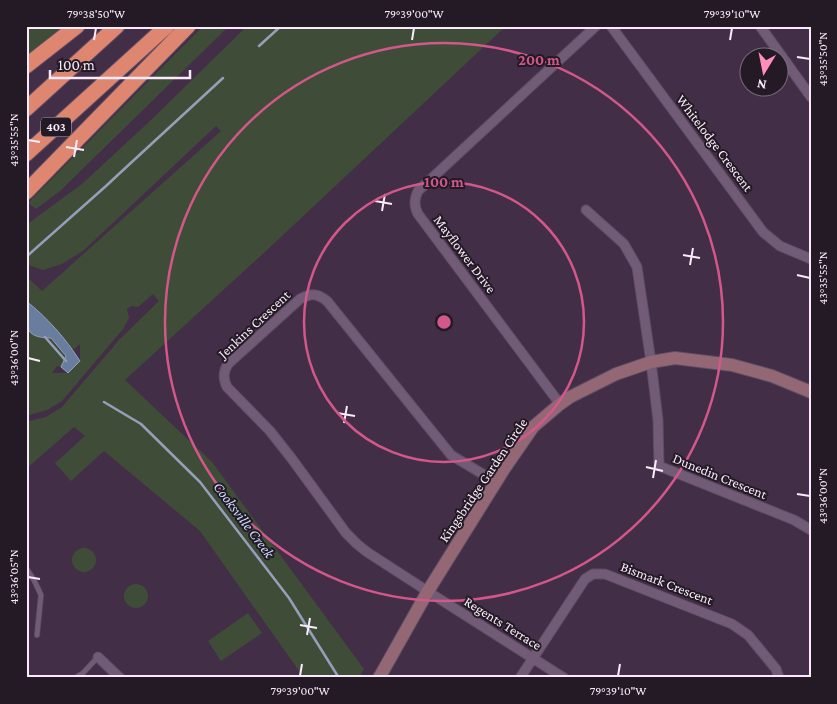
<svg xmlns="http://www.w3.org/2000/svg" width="837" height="704" viewBox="0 0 837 704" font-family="'Crimson Pro',serif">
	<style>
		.green { fill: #3f4d38 }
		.water { fill: #697e9e; stroke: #949fba }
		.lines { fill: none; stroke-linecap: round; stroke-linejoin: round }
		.stream { stroke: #949fba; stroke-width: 2.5 }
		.lane-casing { stroke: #5f4d62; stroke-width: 6 }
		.street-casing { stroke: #5f4d62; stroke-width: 11 }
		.secondary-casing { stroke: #5f4d62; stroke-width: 14 }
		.highway-casing { stroke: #5f4d62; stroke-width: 17 }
		.lane { stroke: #725b76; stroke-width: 4.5 }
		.street { stroke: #725b76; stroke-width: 9 }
		.secondary { stroke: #936874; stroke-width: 12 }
		.highway { stroke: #df8670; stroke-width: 15 }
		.ticks { fill: none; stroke: #f9ebfa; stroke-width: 2 }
		.ring { fill: none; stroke: #d2578b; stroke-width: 2.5 }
		.labels { text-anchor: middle; stroke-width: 4; stroke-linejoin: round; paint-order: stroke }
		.shield { fill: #231a25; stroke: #b9acba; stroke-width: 1 }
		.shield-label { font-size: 12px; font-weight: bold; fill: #f9ebfa }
		.street-label { font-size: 14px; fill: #f9ebfa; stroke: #231a25 }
		.water-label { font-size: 15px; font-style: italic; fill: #c6dcfd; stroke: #231a25 }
		.centre { fill: #d2578b; stroke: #231a25; stroke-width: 2.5 }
		.ring-label { font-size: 15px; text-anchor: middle; font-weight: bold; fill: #d2578b; stroke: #231a25; stroke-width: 4; stroke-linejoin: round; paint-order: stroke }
		.neatline { fill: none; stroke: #f9ebfa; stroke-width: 2 }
		.ticks-label { font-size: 12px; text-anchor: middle; fill: #f9ebfa }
	</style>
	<rect width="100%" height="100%" fill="#422e46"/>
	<path class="green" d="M 29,26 L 64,26 L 26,57 L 26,28 Z
		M 203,26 L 229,26 L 60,191 L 36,209 L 28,203 Z
		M 247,26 L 506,26 L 267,250 L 125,380 L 212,462 L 364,669 L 359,678 L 304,678 L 200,531 L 104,451 L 71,481 L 55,463 L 85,436 L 74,427 L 26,469 L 26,422 L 46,417 L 62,407 L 119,340 L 159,301 L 153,294 L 138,307 L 131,306 L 127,309 L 129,318 L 123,329 L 62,401 L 47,410 L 26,416 L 26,325 C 34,337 37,338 51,338 L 66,356 L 61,367 L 57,366 L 52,373 L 68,373 L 80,361 L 80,344 L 73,350 L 38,311 L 26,301 L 26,276 L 42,291 L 221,131 L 216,126 L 83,251 L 62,264 L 43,270 L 26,264 L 26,225 L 82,184 L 151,120 Z
		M72 560a12 12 0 1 1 24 0a12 12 0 1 1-24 0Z
		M124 596a12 12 0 1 1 24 0a12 12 0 1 1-24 0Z
		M 248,613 L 262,633 L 221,661 L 208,641 Z"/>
	<path class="water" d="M 26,301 C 47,317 66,339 80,361 L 68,373 L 61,367 L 66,356 L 51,338 C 22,338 26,324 26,301 Z"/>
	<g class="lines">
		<path class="stream" d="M 26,29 L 31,26
			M 259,46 L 281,26
			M 26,257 L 106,186 L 121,172 L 223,78
			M 45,337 L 66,361
			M 104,402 L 141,424 L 200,482 L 289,598 L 339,678"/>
		<defs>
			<path id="lane" d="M 26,568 L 34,580 L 41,595 L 37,635
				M 75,678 L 83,673 L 98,657"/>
			<path id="street" d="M 611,26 L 763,232 L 780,246 L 811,259
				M 760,26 L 811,97
				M 586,210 L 624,244 L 637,267 L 651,362 L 658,420 L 659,466 L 794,520 L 811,530
				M 560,404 L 418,214 C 414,206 414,200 418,191 L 596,26
				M 496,482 L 451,455 L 327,301 C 317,293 311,293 300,299 L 228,364 C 223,372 223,378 227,387 L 270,431 L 292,459 L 346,533 L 357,544 L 367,552 L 435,596 L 564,678
				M 98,657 L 120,678
				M 520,678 L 585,579 L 593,574 L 605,574 L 732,624 L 748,635 L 776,669 L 779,678"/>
			<path id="secondary" d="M 379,678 L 428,591 L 504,469 L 533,427 L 560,404 L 570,397 L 616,374 L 651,362 L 675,358 L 732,365 L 772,376 L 811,392"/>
			<path id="highway" d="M 26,66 L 77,26
				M 26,109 L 117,26
				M 26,154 L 167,26
				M 26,192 L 188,26"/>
		</defs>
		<use href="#lane" class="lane-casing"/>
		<use href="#street" class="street-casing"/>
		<use href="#secondary" class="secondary-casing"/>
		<use href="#highway" class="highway-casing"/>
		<use href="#lane" class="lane"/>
		<use href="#street" class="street"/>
		<use href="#secondary" class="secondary"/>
		<use href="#highway" class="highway"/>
	</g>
	<path class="ticks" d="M 94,40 L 96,28M 412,40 L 414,28M 730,40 L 732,28M 797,57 L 810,59M 28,140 L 40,142M 66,147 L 84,150M 74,157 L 77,140M 375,201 L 392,204M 382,211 L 385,194M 683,255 L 700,258M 690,265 L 693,248M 797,275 L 810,278M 28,358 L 40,361M 337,413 L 355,416M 344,423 L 347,406M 646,467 L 663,471M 653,478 L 656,460M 797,494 L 810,496M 28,577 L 40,579M 300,625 L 317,628M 307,635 L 310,618M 300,676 L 302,664M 618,676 L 620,664"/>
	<g class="ring">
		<circle cx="444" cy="322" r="140"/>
		<circle cx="444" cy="322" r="279"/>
	</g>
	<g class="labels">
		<rect class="shield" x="41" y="117.5" width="30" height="19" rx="4"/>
		<g class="shield-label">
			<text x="56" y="131">403</text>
		</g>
		<g class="street-label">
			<text transform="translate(715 143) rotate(53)" y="5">Whitelodge Crescent</text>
			<text transform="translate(465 254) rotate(53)" y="5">Mayflower Drive</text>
			<text transform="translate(254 324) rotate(-43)" y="5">Jenkins Crescent</text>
			<text transform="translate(720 476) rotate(22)" y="5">Dunedin Crescent</text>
			<text transform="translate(483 480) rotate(-56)" y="5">Kingsbridge Garden Circle</text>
			<text transform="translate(667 583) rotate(21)" y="5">Bismark Crescent</text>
			<text transform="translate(503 623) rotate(32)" y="5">Regents Terrace</text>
		</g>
		<g class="water-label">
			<text transform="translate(244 520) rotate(53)" y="5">Cooksville Creek</text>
		</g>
	</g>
	<circle cx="444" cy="322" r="8" class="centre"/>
	<g class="ring-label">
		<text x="539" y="65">200 m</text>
		<text x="444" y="187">100 m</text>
	</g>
	<rect width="837" height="704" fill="none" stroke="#231a25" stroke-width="55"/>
	<g transform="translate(764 72) rotate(190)"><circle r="24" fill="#231a25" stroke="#796e7a"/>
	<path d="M0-4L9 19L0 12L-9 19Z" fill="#ff8eba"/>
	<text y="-8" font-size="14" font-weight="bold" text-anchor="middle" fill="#f9ebfa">N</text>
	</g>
	<path d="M50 70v8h140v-8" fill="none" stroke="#f9ebfa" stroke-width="2.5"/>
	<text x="58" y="70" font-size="15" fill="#f9ebfa" stroke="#231a25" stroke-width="4" paint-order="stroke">100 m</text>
	<rect x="28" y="28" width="782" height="648" class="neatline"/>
	<g class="ticks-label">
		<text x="96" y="18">79°38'50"W</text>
		<text x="414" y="18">79°39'00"W</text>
		<text x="732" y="18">79°39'10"W</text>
		<text transform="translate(823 59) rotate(-90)" y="4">43°35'50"N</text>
		<text transform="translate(14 140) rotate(-90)" y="4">43°35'55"N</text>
		<text transform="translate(823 278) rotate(-90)" y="4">43°35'55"N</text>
		<text transform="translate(14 358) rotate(-90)" y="4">43°36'00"N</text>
		<text transform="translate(823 496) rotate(-90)" y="4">43°36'00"N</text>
		<text transform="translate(14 577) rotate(-90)" y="4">43°36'05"N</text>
		<text x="300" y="695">79°39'00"W</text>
		<text x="618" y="695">79°39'10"W</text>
	</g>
</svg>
